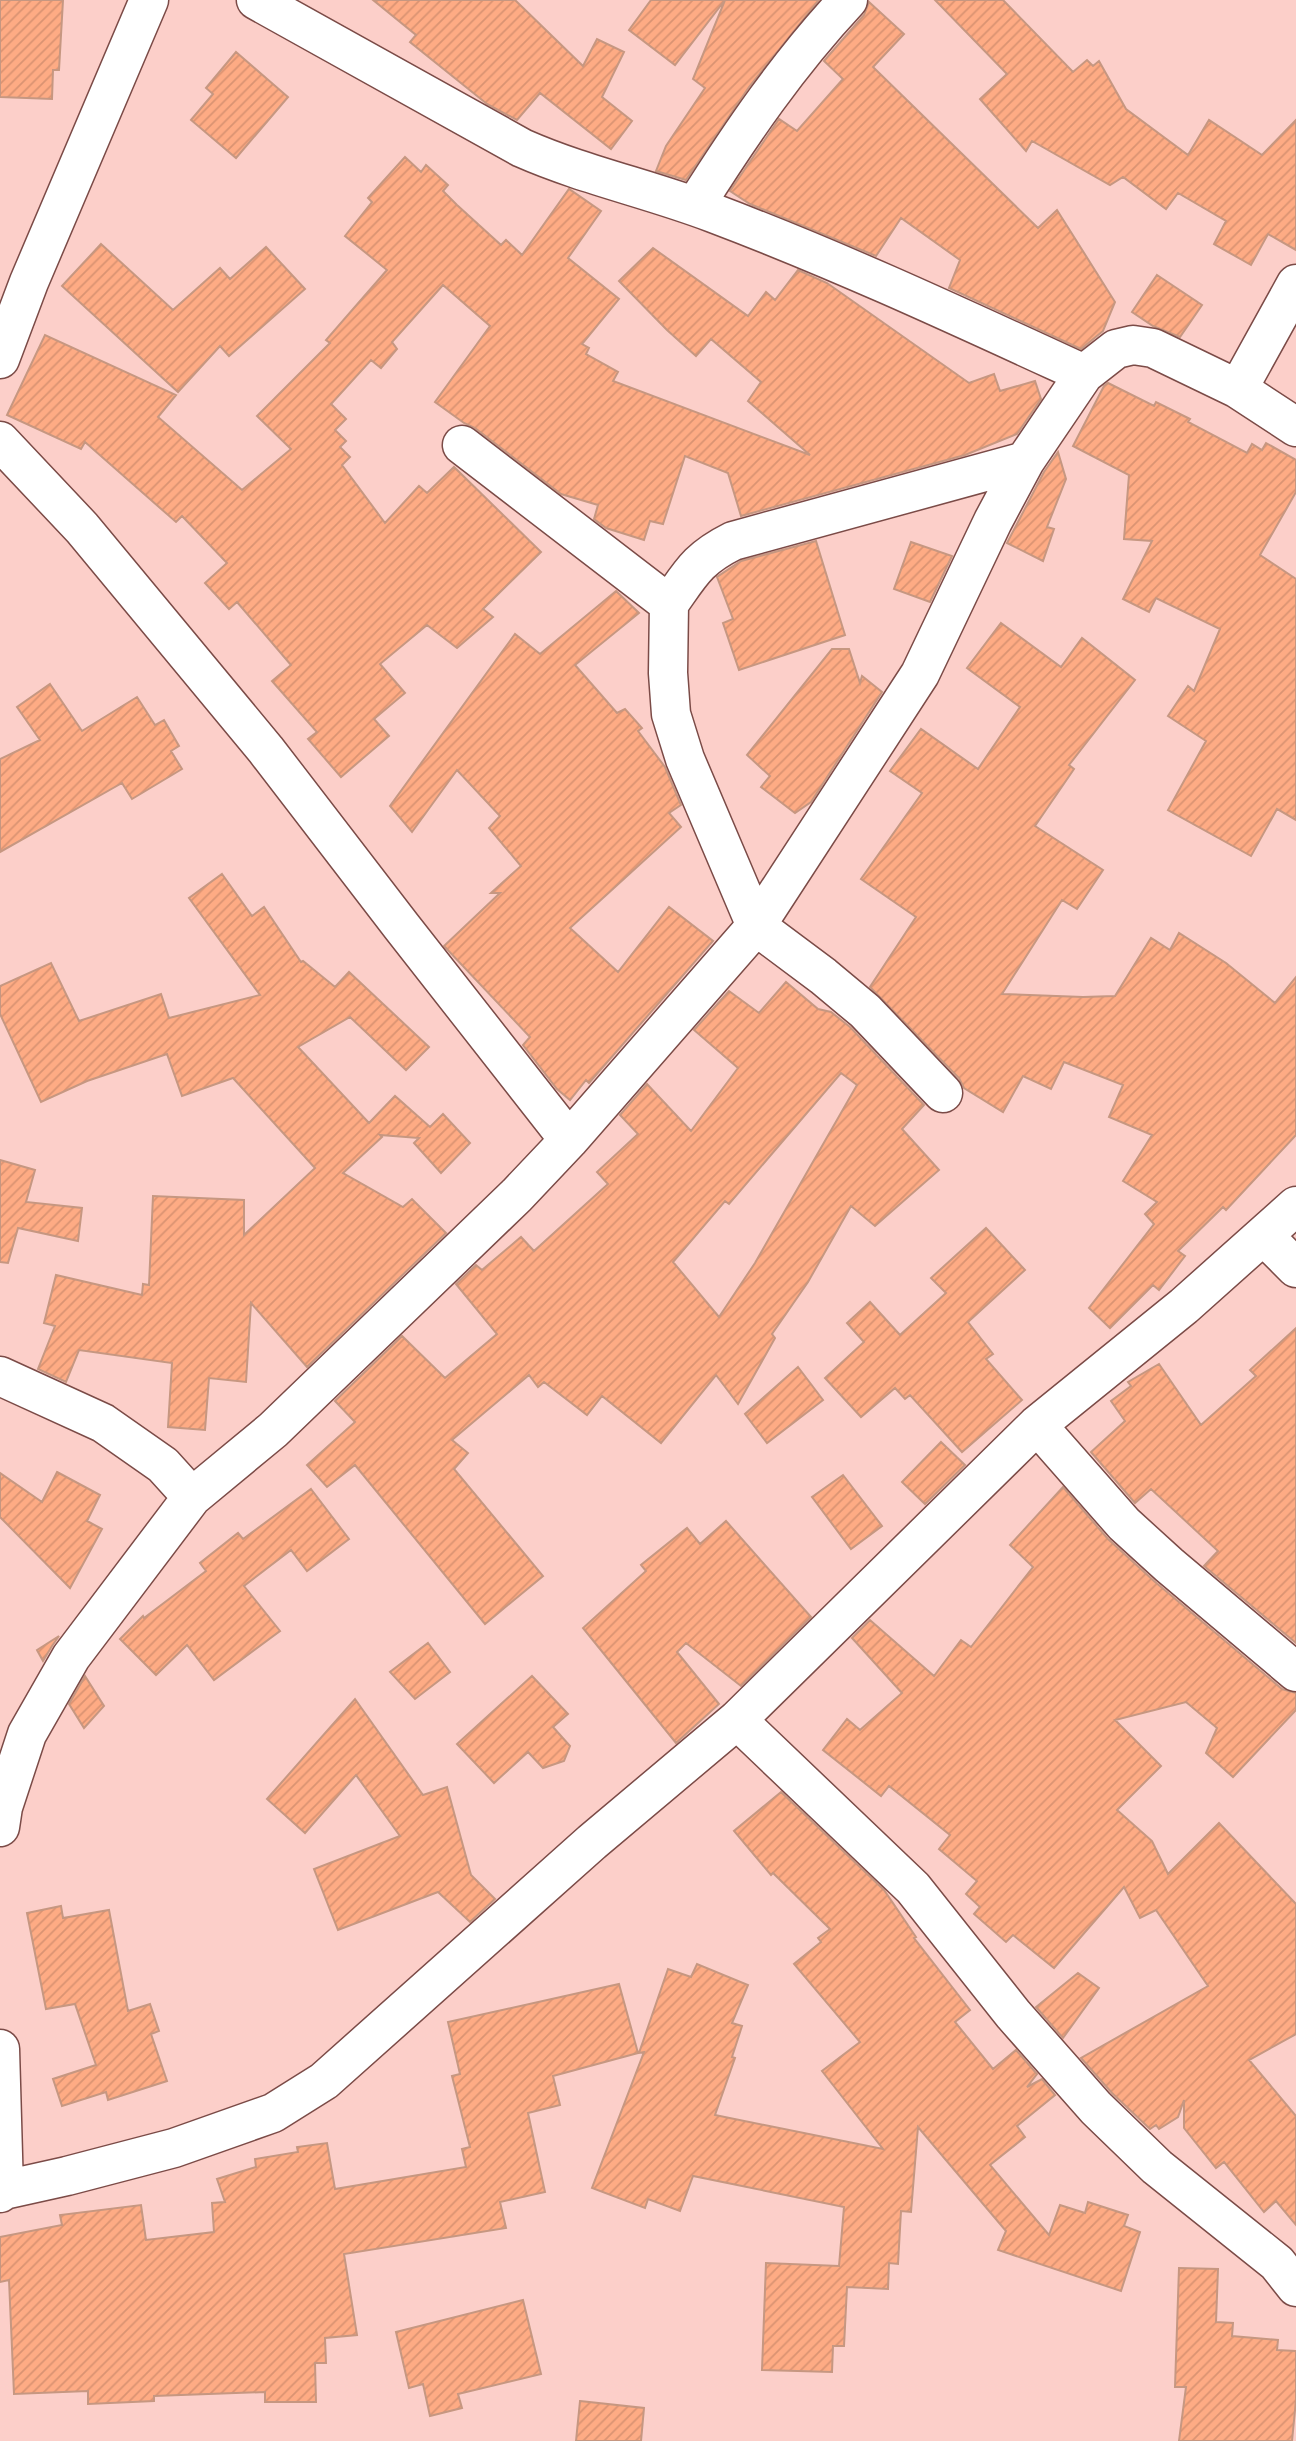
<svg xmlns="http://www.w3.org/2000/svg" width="1296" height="2441" viewBox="0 0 1296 2441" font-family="Barlow,sans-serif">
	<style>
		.building { fill: url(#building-hatch); stroke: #c69781; stroke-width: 2; fill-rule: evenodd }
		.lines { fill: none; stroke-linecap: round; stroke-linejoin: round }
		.minor-casing { stroke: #7b4b47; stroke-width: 41 }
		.minor { stroke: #fff; stroke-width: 38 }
	</style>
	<defs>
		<pattern id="building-hatch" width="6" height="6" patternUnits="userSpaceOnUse" patternTransform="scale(1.75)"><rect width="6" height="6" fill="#feab84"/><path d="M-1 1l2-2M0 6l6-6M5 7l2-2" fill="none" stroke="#da9372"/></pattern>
	</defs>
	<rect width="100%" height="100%" fill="#fccfc9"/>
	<path class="building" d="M 0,0 L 63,0 L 59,70 L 53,70 L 52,99 L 0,97 Z
		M 373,0 L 515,0 L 583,66 L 597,39 L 624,52 L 602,97 L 632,121 L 611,149 L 540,93 L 517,120 L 487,104 L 410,42 L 416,35 Z
		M 651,0 L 819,0 L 749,87 L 686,180 L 656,171 L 666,146 L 705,88 L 693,79 L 725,0 L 675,65 L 629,30 Z
		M 935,0 L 1003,0 L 1073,72 L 1087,60 L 1093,66 L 1099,61 L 1126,109 L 1188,155 L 1209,120 L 1262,155 L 1296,120 L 1296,250 L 1268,234 L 1251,265 L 1214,244 L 1226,221 L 1178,193 L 1166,209 L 1123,177 L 1110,185 L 1032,141 L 1026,151 L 980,99 L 1007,74 Z
		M 869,2 L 904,34 L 873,67 L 1038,228 L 1057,210 L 1115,302 L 1103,331 L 1081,349 L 949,288 L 960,260 L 901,218 L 876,256 L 750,204 L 730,191 L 779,119 L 797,131 L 843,79 L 824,61 L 864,15 Z
		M 236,52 L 288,97 L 236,158 L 191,120 L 213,94 L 206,88 Z
		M 405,157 L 421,172 L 426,165 L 448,185 L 443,191 L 457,205 L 501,245 L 506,240 L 522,255 L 569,189 L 601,211 L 568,258 L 619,299 L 582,344 L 589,348 L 586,354 L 618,372 L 613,381 L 810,455 L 748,401 L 761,382 L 711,339 L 696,356 L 667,330 L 619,281 L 653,248 L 748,316 L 766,292 L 775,300 L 798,270 L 827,283 L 969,383 L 994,374 L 1000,391 L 1035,381 L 1041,399 L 1017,434 L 965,455 L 741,516 L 728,473 L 685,456 L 663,524 L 650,521 L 644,540 L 606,528 L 594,519 L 598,505 L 561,494 L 475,428 L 464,423 L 435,402 L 490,326 L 443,285 L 392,342 L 397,349 L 381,368 L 371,360 L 331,404 L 346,419 L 335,430 L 346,441 L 340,447 L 350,457 L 342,465 L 385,523 L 419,486 L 427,493 L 454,467 L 541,552 L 483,609 L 493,617 L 457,648 L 427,625 L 380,664 L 405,693 L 374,719 L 389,736 L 341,777 L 308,739 L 317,732 L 272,681 L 291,665 L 237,602 L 229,609 L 205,583 L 227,563 L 182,516 L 176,522 L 85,442 L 81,449 L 7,415 L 45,335 L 176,395 L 158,417 L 242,490 L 291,449 L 257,416 L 330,343 L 326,340 L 387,270 L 345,236 L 372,202 L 368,198 Z
		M 101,244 L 173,310 L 220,268 L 230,279 L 266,247 L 305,289 L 229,356 L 220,346 L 178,392 L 62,286 Z
		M 1157,275 L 1202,305 L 1180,337 L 1153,326 L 1132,312 Z
		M 1108,383 L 1154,406 L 1156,402 L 1190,419 L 1188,422 L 1247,453 L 1252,444 L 1262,450 L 1266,443 L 1296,460 L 1296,492 L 1260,555 L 1296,579 L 1296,820 L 1277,809 L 1251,856 L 1168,810 L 1206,741 L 1168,716 L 1188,686 L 1194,691 L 1220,629 L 1156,598 L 1149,612 L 1123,599 L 1152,541 L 1124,539 L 1129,475 L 1073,446 L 1104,386 Z
		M 1058,452 L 1066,479 L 1047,527 L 1054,529 L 1043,561 L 1007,543 L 1044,472 Z
		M 816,541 L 845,635 L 739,670 L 723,623 L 733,619 L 717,577 L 741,561 Z
		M 911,542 L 952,556 L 930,602 L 894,589 Z
		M 616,591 L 639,613 L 575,665 L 617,713 L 625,709 L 642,728 L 638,731 L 665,767 L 681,805 L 669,813 L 681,827 L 570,928 L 618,972 L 669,907 L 713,941 L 589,1083 L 586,1080 L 570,1100 L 557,1089 L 523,1045 L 530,1037 L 444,946 L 500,893 L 491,893 L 521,866 L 489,828 L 500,816 L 457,770 L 412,832 L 390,806 L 515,634 L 540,654 Z
		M 1001,623 L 1061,667 L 1082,638 L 1135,680 L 1069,765 L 1074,769 L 1035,826 L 1103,870 L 1077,909 L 1062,900 L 1002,994 L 1083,997 L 1115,996 L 1151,938 L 1170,950 L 1179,933 L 1226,963 L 1275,1003 L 1296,977 L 1296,1135 L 1226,1210 L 1223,1207 L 1178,1251 L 1185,1256 L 1159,1290 L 1153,1285 L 1110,1328 L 1089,1308 L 1154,1224 L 1145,1214 L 1157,1202 L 1123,1181 L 1152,1135 L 1109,1117 L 1123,1085 L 1064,1062 L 1051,1089 L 1023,1076 L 1003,1112 L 964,1088 L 959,1078 L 870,987 L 916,917 L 861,879 L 922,793 L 890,771 L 921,729 L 978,769 L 1020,707 L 967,668 Z
		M 832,649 L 849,649 L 860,683 L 862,676 L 882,692 L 811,802 L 795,813 L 761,787 L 770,776 L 747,755 Z
		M 50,684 L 82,731 L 137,697 L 155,725 L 164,720 L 179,746 L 171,751 L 182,769 L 132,799 L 122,783 L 0,852 L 0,759 L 40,740 L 17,707 Z
		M 222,874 L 252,916 L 264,907 L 301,962 L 303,961 L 335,987 L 349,972 L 429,1047 L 406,1070 L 350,1017 L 298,1047 L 369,1123 L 395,1096 L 430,1127 L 443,1114 L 470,1143 L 441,1173 L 414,1143 L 419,1138 L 380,1135 L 382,1137 L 343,1173 L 403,1207 L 412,1199 L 446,1233 L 307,1367 L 251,1303 L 246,1382 L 209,1378 L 205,1430 L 168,1427 L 172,1363 L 79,1350 L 66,1382 L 38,1369 L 55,1326 L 44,1323 L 56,1275 L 142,1295 L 143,1284 L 149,1285 L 153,1196 L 244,1200 L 244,1235 L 315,1168 L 233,1078 L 182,1096 L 167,1054 L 87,1081 L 41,1102 L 0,1014 L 0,986 L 51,963 L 79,1021 L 161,994 L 169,1018 L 260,995 L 189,898 Z
		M 786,982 L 818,1009 L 831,1012 L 850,1027 L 924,1105 L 902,1129 L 939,1170 L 875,1226 L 851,1206 L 808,1282 L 772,1334 L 775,1338 L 738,1404 L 716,1375 L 661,1443 L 602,1396 L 587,1415 L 544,1382 L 538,1387 L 529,1375 L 452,1440 L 468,1453 L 454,1469 L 543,1576 L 485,1624 L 355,1465 L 327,1487 L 307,1465 L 355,1422 L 335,1401 L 402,1336 L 445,1378 L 497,1334 L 456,1284 L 476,1265 L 482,1270 L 521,1237 L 534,1251 L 608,1184 L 597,1172 L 638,1134 L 620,1115 L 647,1084 L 691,1131 L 738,1068 L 694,1030 L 729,991 L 759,1013 ZM 841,1073 L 857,1085 L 755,1263 L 719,1317 L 673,1262 L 725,1201 L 729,1204 Z
		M 0,1160 L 35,1170 L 26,1202 L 82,1208 L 78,1241 L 18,1228 L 8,1263 L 0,1262 Z
		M 986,1228 L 1025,1270 L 968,1322 L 993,1354 L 986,1359 L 1022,1400 L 962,1452 L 910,1395 L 905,1399 L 895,1388 L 861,1417 L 825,1378 L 864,1342 L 847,1323 L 870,1302 L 900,1335 L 946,1293 L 931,1278 Z
		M 1296,1328 L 1296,1643 L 1204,1566 L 1218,1551 L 1151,1489 L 1135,1503 L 1091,1452 L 1125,1421 L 1111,1401 L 1131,1386 L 1128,1382 L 1159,1364 L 1201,1425 L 1256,1376 L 1250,1370 Z
		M 798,1367 L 823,1400 L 767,1443 L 745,1414 Z
		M 941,1442 L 965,1465 L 925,1504 L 902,1482 Z
		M 57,1472 L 100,1495 L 87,1521 L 102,1529 L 70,1588 L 0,1517 L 0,1473 L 42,1502 Z
		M 843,1475 L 882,1526 L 851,1549 L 812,1497 Z
		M 1063,1487 L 1108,1539 L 1154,1581 L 1282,1689 L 1296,1693 L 1296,1710 L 1233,1777 L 1206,1753 L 1217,1728 L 1186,1702 L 1115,1720 L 1161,1766 L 1117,1810 L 1152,1841 L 1168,1874 L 1219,1823 L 1296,1904 L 1296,2034 L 1249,2060 L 1296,2116 L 1296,2225 L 1276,2201 L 1264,2212 L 1224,2162 L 1216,2168 L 1184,2128 L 1184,2100 L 1178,2117 L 1159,2129 L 1156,2125 L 1150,2129 L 1112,2093 L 1081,2058 L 1208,1986 L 1156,1910 L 1140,1918 L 1124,1887 L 1054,1968 L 1013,1935 L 1006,1942 L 974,1914 L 980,1907 L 966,1894 L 977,1881 L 939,1849 L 950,1835 L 889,1786 L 881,1796 L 823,1750 L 847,1719 L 860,1730 L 902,1693 L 852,1638 L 870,1620 L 934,1676 L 961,1640 L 971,1647 L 1033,1567 L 1010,1545 Z
		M 311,1489 L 349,1539 L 307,1571 L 291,1550 L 244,1586 L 280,1631 L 214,1680 L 187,1645 L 156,1675 L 120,1639 L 143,1616 L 144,1618 L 206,1571 L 200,1563 L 238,1533 L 243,1539 Z
		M 726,1521 L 811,1617 L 741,1686 L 686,1643 L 677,1652 L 719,1704 L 676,1743 L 583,1628 L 646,1571 L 641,1565 L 687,1528 L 700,1544 Z
		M 59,1636 L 52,1646 L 43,1661 L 37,1650 Z
		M 428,1643 L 450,1672 L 415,1699 L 390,1672 Z
		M 85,1676 L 104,1706 L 84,1728 L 69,1704 Z
		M 532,1676 L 568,1714 L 553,1727 L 570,1746 L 564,1761 L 543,1768 L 528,1752 L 494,1783 L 457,1744 Z
		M 355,1699 L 423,1795 L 447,1787 L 471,1875 L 495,1899 L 470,1922 L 438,1892 L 338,1930 L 314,1869 L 400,1836 L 356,1775 L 305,1833 L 267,1799 Z
		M 781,1792 L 884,1890 L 916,1937 L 914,1938 L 970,2010 L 955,2022 L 993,2069 L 1016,2050 L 1037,2074 L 1027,2087 L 1042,2079 L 1055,2095 L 1017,2126 L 1025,2137 L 990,2165 L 1049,2235 L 1060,2205 L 1085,2213 L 1088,2202 L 1128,2215 L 1124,2226 L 1140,2232 L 1121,2291 L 998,2250 L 1006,2231 L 918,2127 L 911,2212 L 901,2211 L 898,2264 L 889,2263 L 888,2289 L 847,2287 L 844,2346 L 833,2346 L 832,2372 L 762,2370 L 766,2263 L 839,2266 L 844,2207 L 693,2176 L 680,2211 L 648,2199 L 645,2208 L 592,2188 L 644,2052 L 639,2053 L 668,1969 L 691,1977 L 697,1964 L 748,1985 L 732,2023 L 742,2026 L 732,2057 L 735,2058 L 715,2115 L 883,2149 L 822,2071 L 860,2042 L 794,1964 L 821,1942 L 818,1938 L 830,1929 L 773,1873 L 771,1875 L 734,1831 Z
		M 61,1906 L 63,1918 L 109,1910 L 128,2011 L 150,2004 L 159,2031 L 151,2034 L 167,2081 L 108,2100 L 106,2092 L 62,2106 L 53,2079 L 96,2065 L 75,2004 L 46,2009 L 27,1913 Z
		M 1078,1973 L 1099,1988 L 1063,2038 L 1036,2007 Z
		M 619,1984 L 638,2053 L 553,2076 L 560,2105 L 528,2113 L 545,2192 L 500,2202 L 506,2228 L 344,2254 L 357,2335 L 325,2338 L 326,2363 L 315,2363 L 316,2402 L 265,2402 L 265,2392 L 154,2396 L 154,2401 L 88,2404 L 88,2391 L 14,2394 L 9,2280 L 0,2282 L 0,2237 L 62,2225 L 60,2215 L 141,2205 L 146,2240 L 214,2232 L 212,2203 L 225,2202 L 217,2179 L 256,2167 L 255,2159 L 298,2152 L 297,2147 L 327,2143 L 335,2189 L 466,2167 L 462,2149 L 470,2147 L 452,2076 L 460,2074 L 448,2022 Z
		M 1179,2268 L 1218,2269 L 1216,2322 L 1233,2323 L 1232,2336 L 1278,2340 L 1277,2350 L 1296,2351 L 1296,2400 L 1292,2441 L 1179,2441 L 1186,2387 L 1175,2387 Z
		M 523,2300 L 541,2374 L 458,2394 L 462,2408 L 430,2416 L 423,2384 L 409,2388 L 396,2332 Z
		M 580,2401 L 644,2408 L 641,2441 L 576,2441 Z"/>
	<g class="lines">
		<defs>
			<path id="minor" d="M 256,0 L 522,148 C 583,175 650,189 713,213 C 840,261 960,317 1084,374
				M 695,206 C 741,133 789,63 848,0
				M 0,359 L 29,282 L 149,0
				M 1238,389 L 1296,284
				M 0,441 L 82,528 L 266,750 L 402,927 L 569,1140
				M 462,445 L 669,604 L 668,673 L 671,714 L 685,759 L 756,926 L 823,976 L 865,1011 L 943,1093
				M 669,604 C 691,573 697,559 733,541 L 1025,461
				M 1264,1236 L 1296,1268
				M 0,1376 L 103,1423 L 163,1465 L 192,1497
				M 1037,1425 L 1124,1524 L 1169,1565 L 1296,1672
				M 737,1720 L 913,1888 L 1013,2014 L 1096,2108 L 1157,2167 L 1277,2263 L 1296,2287
				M 0,1827 L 3,1807 L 27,1734 L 71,1657 L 192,1497 L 273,1430 L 517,1195 L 569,1140 L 756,926 L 920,674 L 993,521 L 1025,461 L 1084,374 L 1116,349 L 1133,345 L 1153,348 L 1238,389 L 1296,427
				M 0,2049 L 4,2190
				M 0,2193 L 4,2190 L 67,2176 L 174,2148 L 273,2113 L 324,2081 L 592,1842 L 737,1720 L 1037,1425 L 1184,1306 L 1296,1206"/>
		</defs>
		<use href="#minor" class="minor-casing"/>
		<use href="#minor" class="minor"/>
	</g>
</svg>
